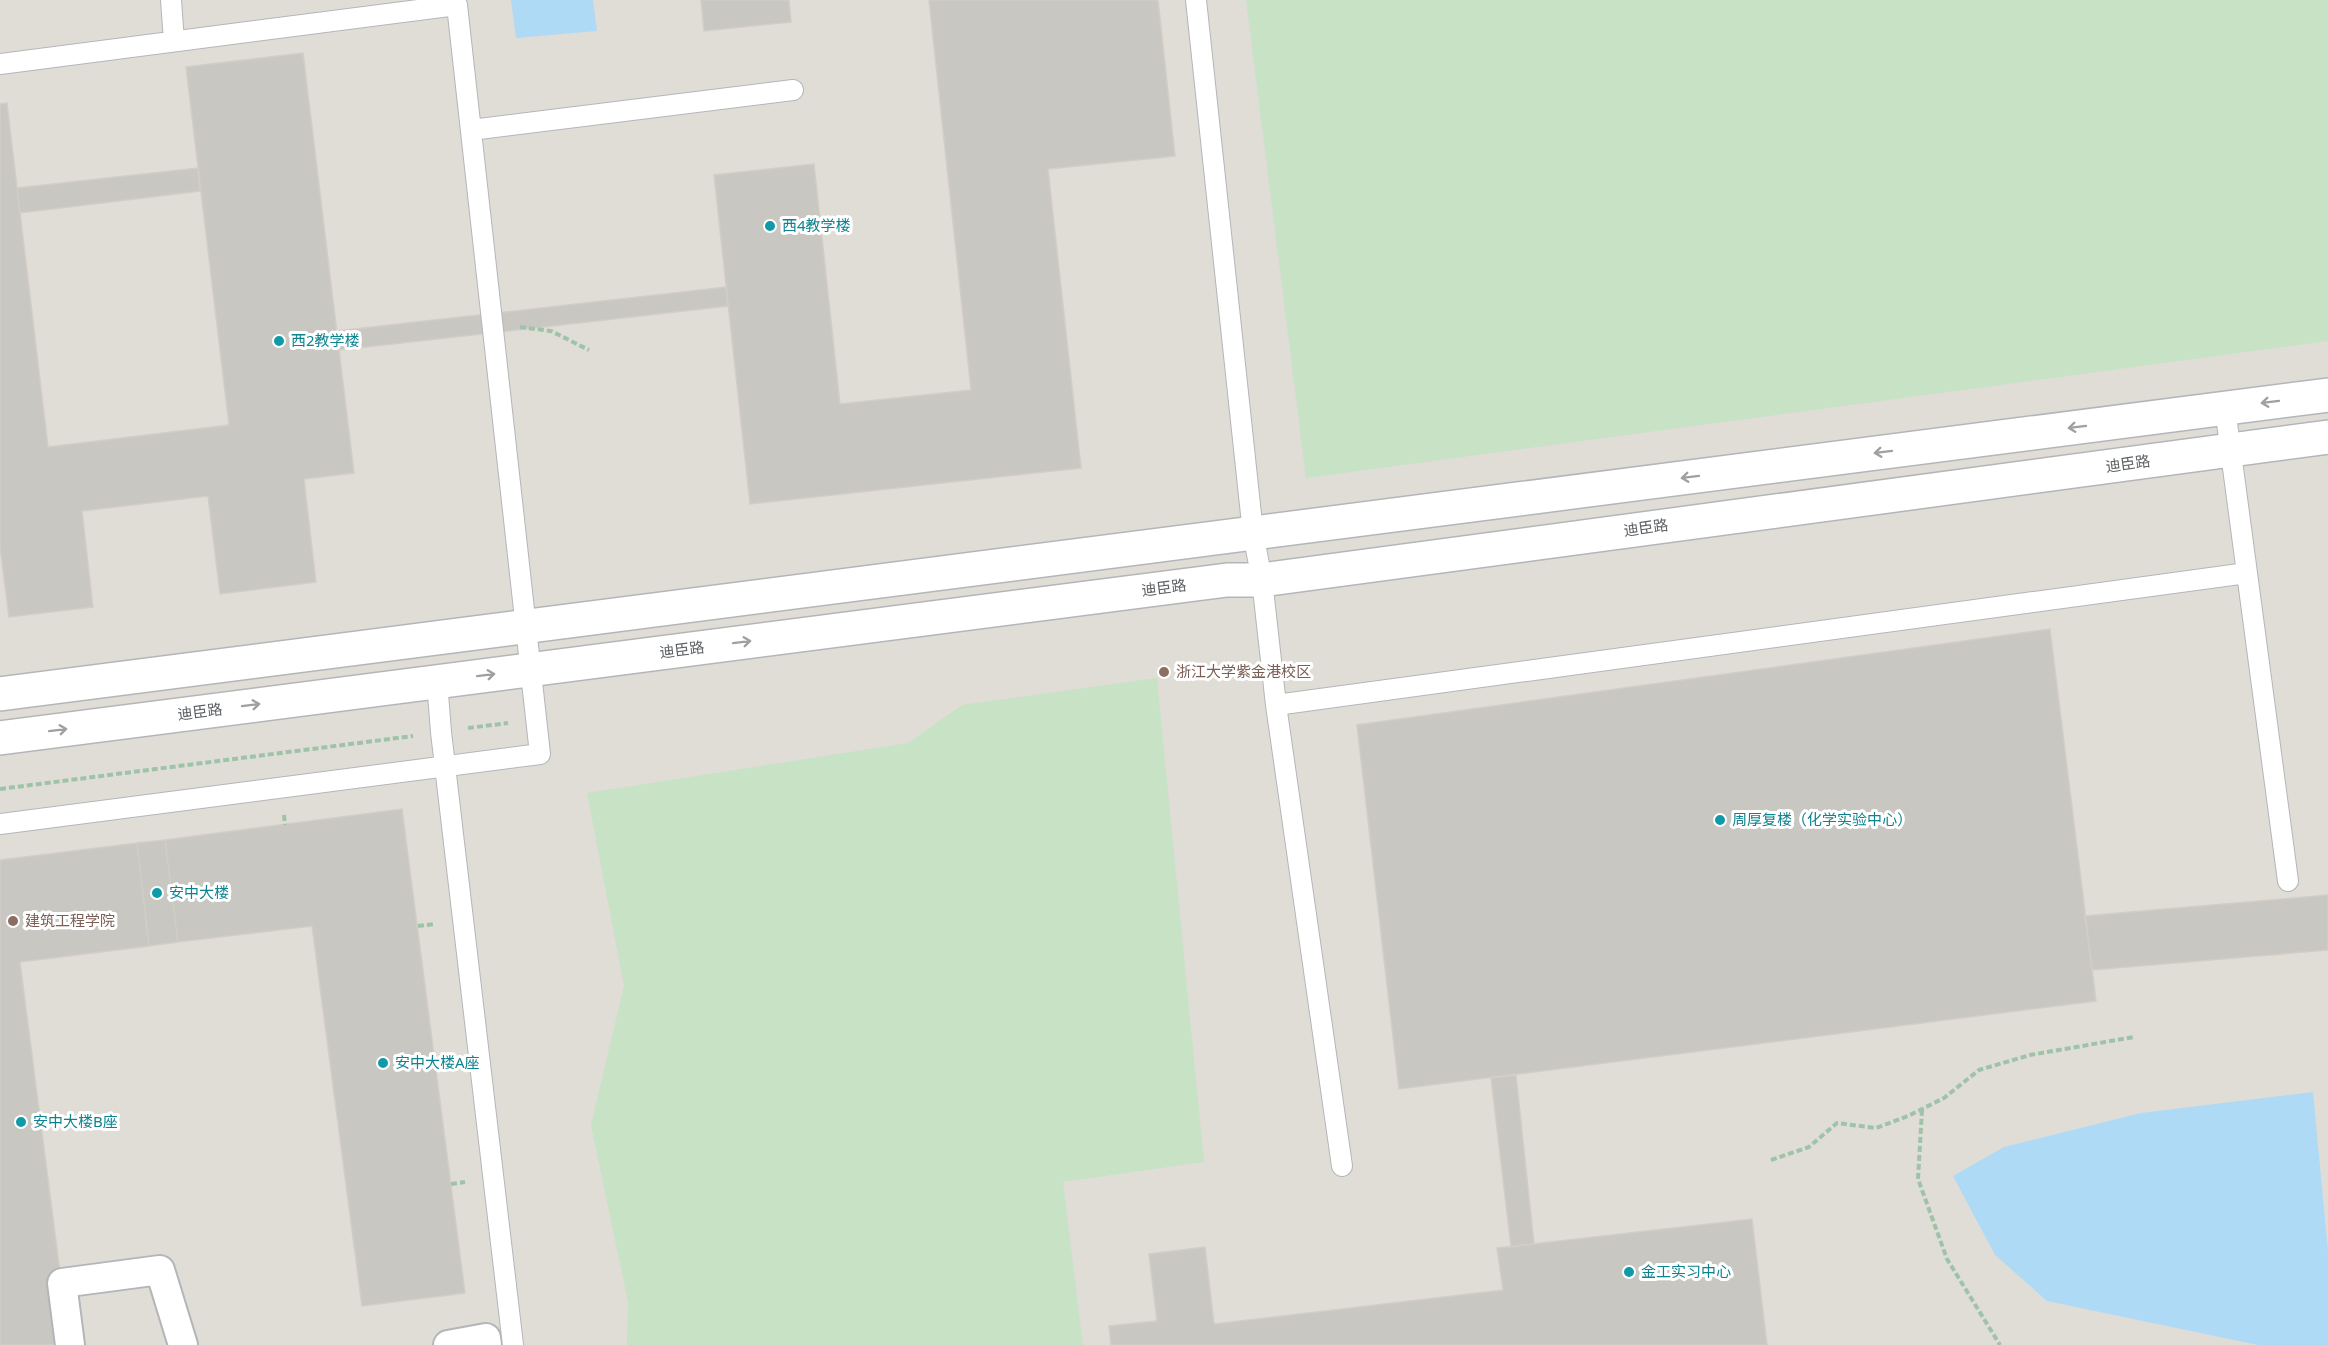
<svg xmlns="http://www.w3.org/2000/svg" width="2328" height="1345" viewBox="0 0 2328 1345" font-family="'Noto Sans','Noto Sans SC',sans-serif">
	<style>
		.education { fill: #e0ddd7 }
		.green { fill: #c7e2c5 }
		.water { fill: #afdaf5 }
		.building { fill: #c9c7c2; stroke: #d2cdc5; stroke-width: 1.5 }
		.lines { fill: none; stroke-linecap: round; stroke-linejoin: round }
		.service-casing { stroke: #b3b6b9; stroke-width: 22 }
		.pedestrian-casing { stroke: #b3b6b9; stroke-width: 32 }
		.minor-casing { stroke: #b3b6b9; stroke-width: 36 }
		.path { stroke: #9fc3a8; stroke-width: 4; stroke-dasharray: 6 3; stroke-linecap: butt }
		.service { stroke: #fff; stroke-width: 20 }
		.pedestrian { stroke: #fff; stroke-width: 28 }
		.minor { stroke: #fff; stroke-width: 33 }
		.oneway { stroke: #9ea0a2 }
		.culture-dot { fill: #0f9aa8; stroke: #fff; stroke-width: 2 }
		.education-dot { fill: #8d6e63; stroke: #fff; stroke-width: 2 }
		.labels { text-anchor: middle; stroke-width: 6; stroke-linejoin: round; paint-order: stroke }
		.culture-label { font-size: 15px; fill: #0d838f; stroke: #fff; text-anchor: start }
		.street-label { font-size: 15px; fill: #5d6164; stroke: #fff }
		.education-label { font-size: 15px; fill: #785e54; stroke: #fff; text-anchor: start }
	</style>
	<rect width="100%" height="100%" fill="#eeece6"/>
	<path class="education" d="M 0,0 L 2328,0 L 2328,1345 L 0,1345 Z"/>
	<path class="green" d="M 1246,0 L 2328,0 L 2328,341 L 1306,478 Z
		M 1157,678 L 1204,1162 L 1063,1182 L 1083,1345 L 627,1345 L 628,1302 L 591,1125 L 624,986 L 587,793 L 908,743 L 962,705 Z"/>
	<path class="water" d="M 511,0 L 593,0 L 597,31 L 516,38 Z
		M 2313,1092 L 2328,1251 L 2328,1345 L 2258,1345 L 2047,1301 L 1995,1255 L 1953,1176 L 2004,1147 L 2141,1113 Z"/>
	<path class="building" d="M 701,0 L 789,0 L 791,22 L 704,31 Z
		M 929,0 L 1158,0 L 1175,156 L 1048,169 L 1081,468 L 750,504 L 714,175 L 814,164 L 840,404 L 971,390 Z
		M 303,53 L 354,473 L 304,479 L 316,582 L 220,594 L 208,496 L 82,511 L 93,607 L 9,617 L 0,547 L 0,104 L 7,103 L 48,447 L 229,425 L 186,67 Z
		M 198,168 L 200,191 L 20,213 L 17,188 Z
		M 726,287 L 728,306 L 340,350 L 337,331 Z
		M 2050,629 L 2096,1001 L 1399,1089 L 1357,725 Z
		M 402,809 L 465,1293 L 362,1306 L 312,926 L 178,942 L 165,840 Z
		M 165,840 L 178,942 L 149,946 L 137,843 Z
		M 137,843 L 149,946 L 20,962 L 69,1342 L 48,1345 L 0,1345 L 0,860 Z
		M 2328,895 L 2328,950 L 2092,970 L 2085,916 Z
		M 1516,1075 L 1534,1244 L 1511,1247 L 1491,1078 Z
		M 1752,1219 L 1767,1345 L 1111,1345 L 1109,1326 L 1157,1321 L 1149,1254 L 1205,1247 L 1214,1324 L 1503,1290 L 1497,1248 Z"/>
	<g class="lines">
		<defs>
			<path id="service" d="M 171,0 L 174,41
				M 1196,0 L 1253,533 L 1262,580 L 1276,705 L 1342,1166
				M 0,64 L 457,5 L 540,754 L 0,824
				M 471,130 L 793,90
				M 2225,408 L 2288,881
				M 437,681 L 441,732 L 513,1345
				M 1276,705 L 2247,573"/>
			<path id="pedestrian" d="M 70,1345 L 62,1283 L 160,1270 L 183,1345
				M 448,1345 L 486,1338 L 487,1345"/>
			<path id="minor" d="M 0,694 L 2328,395
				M 0,738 L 1227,580 L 1262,580 L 2328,437"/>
		</defs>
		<use href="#service" class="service-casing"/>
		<use href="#pedestrian" class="pedestrian-casing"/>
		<use href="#minor" class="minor-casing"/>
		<path class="path" d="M 520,327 L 551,331 L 589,350
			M 468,728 L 508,723
			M 0,789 L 413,736
			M 284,815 L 285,825
			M 418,926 L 435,924
			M 1922,1110 L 1918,1179 L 1947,1259 L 2000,1345
			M 1771,1160 L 1809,1147 L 1837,1123 L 1876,1128 L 1908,1116 L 1944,1098 L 1979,1070 L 2030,1055 L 2134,1037
			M 451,1184 L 465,1182"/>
		<use href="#service" class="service"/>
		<use href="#pedestrian" class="pedestrian"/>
		<use href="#minor" class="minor"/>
	</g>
	<defs><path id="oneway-shaft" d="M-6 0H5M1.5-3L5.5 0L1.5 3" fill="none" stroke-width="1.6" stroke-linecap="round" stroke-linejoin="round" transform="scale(1.5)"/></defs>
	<g class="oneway">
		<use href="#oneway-shaft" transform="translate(2270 402) rotate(173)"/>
		<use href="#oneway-shaft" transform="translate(2077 427) rotate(173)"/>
		<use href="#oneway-shaft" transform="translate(1883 452) rotate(173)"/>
		<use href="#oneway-shaft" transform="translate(1690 477) rotate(173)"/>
		<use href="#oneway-shaft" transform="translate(742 642) rotate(-7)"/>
		<use href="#oneway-shaft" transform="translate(486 675) rotate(-7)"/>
		<use href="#oneway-shaft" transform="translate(251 705) rotate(-7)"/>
		<use href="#oneway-shaft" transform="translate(58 730) rotate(-7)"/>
	</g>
	<g class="culture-dot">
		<circle cx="770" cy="226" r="6"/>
		<circle cx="279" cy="341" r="6"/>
		<circle cx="1720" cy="820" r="6"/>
		<circle cx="157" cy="893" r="6"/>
		<circle cx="383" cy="1063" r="6"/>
		<circle cx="21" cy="1122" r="6"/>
		<circle cx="1629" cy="1272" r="6"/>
	</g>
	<g class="education-dot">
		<circle cx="1164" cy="672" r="6"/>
		<circle cx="13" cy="921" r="6"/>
	</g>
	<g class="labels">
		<g class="culture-label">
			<text x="782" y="231">西4教学楼</text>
			<text x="291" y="346">西2教学楼</text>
			<text x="1732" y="825">周厚复楼（化学实验中心）</text>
			<text x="169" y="898">安中大楼</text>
			<text x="395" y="1068">安中大楼A座</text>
			<text x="33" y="1127">安中大楼B座</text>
			<text x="1641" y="1277">金工实习中心</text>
		</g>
		<g class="street-label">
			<text transform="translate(2128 464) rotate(-8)" y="5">迪臣路</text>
			<text transform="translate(1646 528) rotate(-8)" y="5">迪臣路</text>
			<text transform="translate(1164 588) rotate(-7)" y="5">迪臣路</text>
			<text transform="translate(682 650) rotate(-7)" y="5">迪臣路</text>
			<text transform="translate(200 712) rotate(-7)" y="5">迪臣路</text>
		</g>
		<g class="education-label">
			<text x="1176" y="677">浙江大学紫金港校区</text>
			<text x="25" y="926">建筑工程学院</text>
		</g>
	</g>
</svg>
